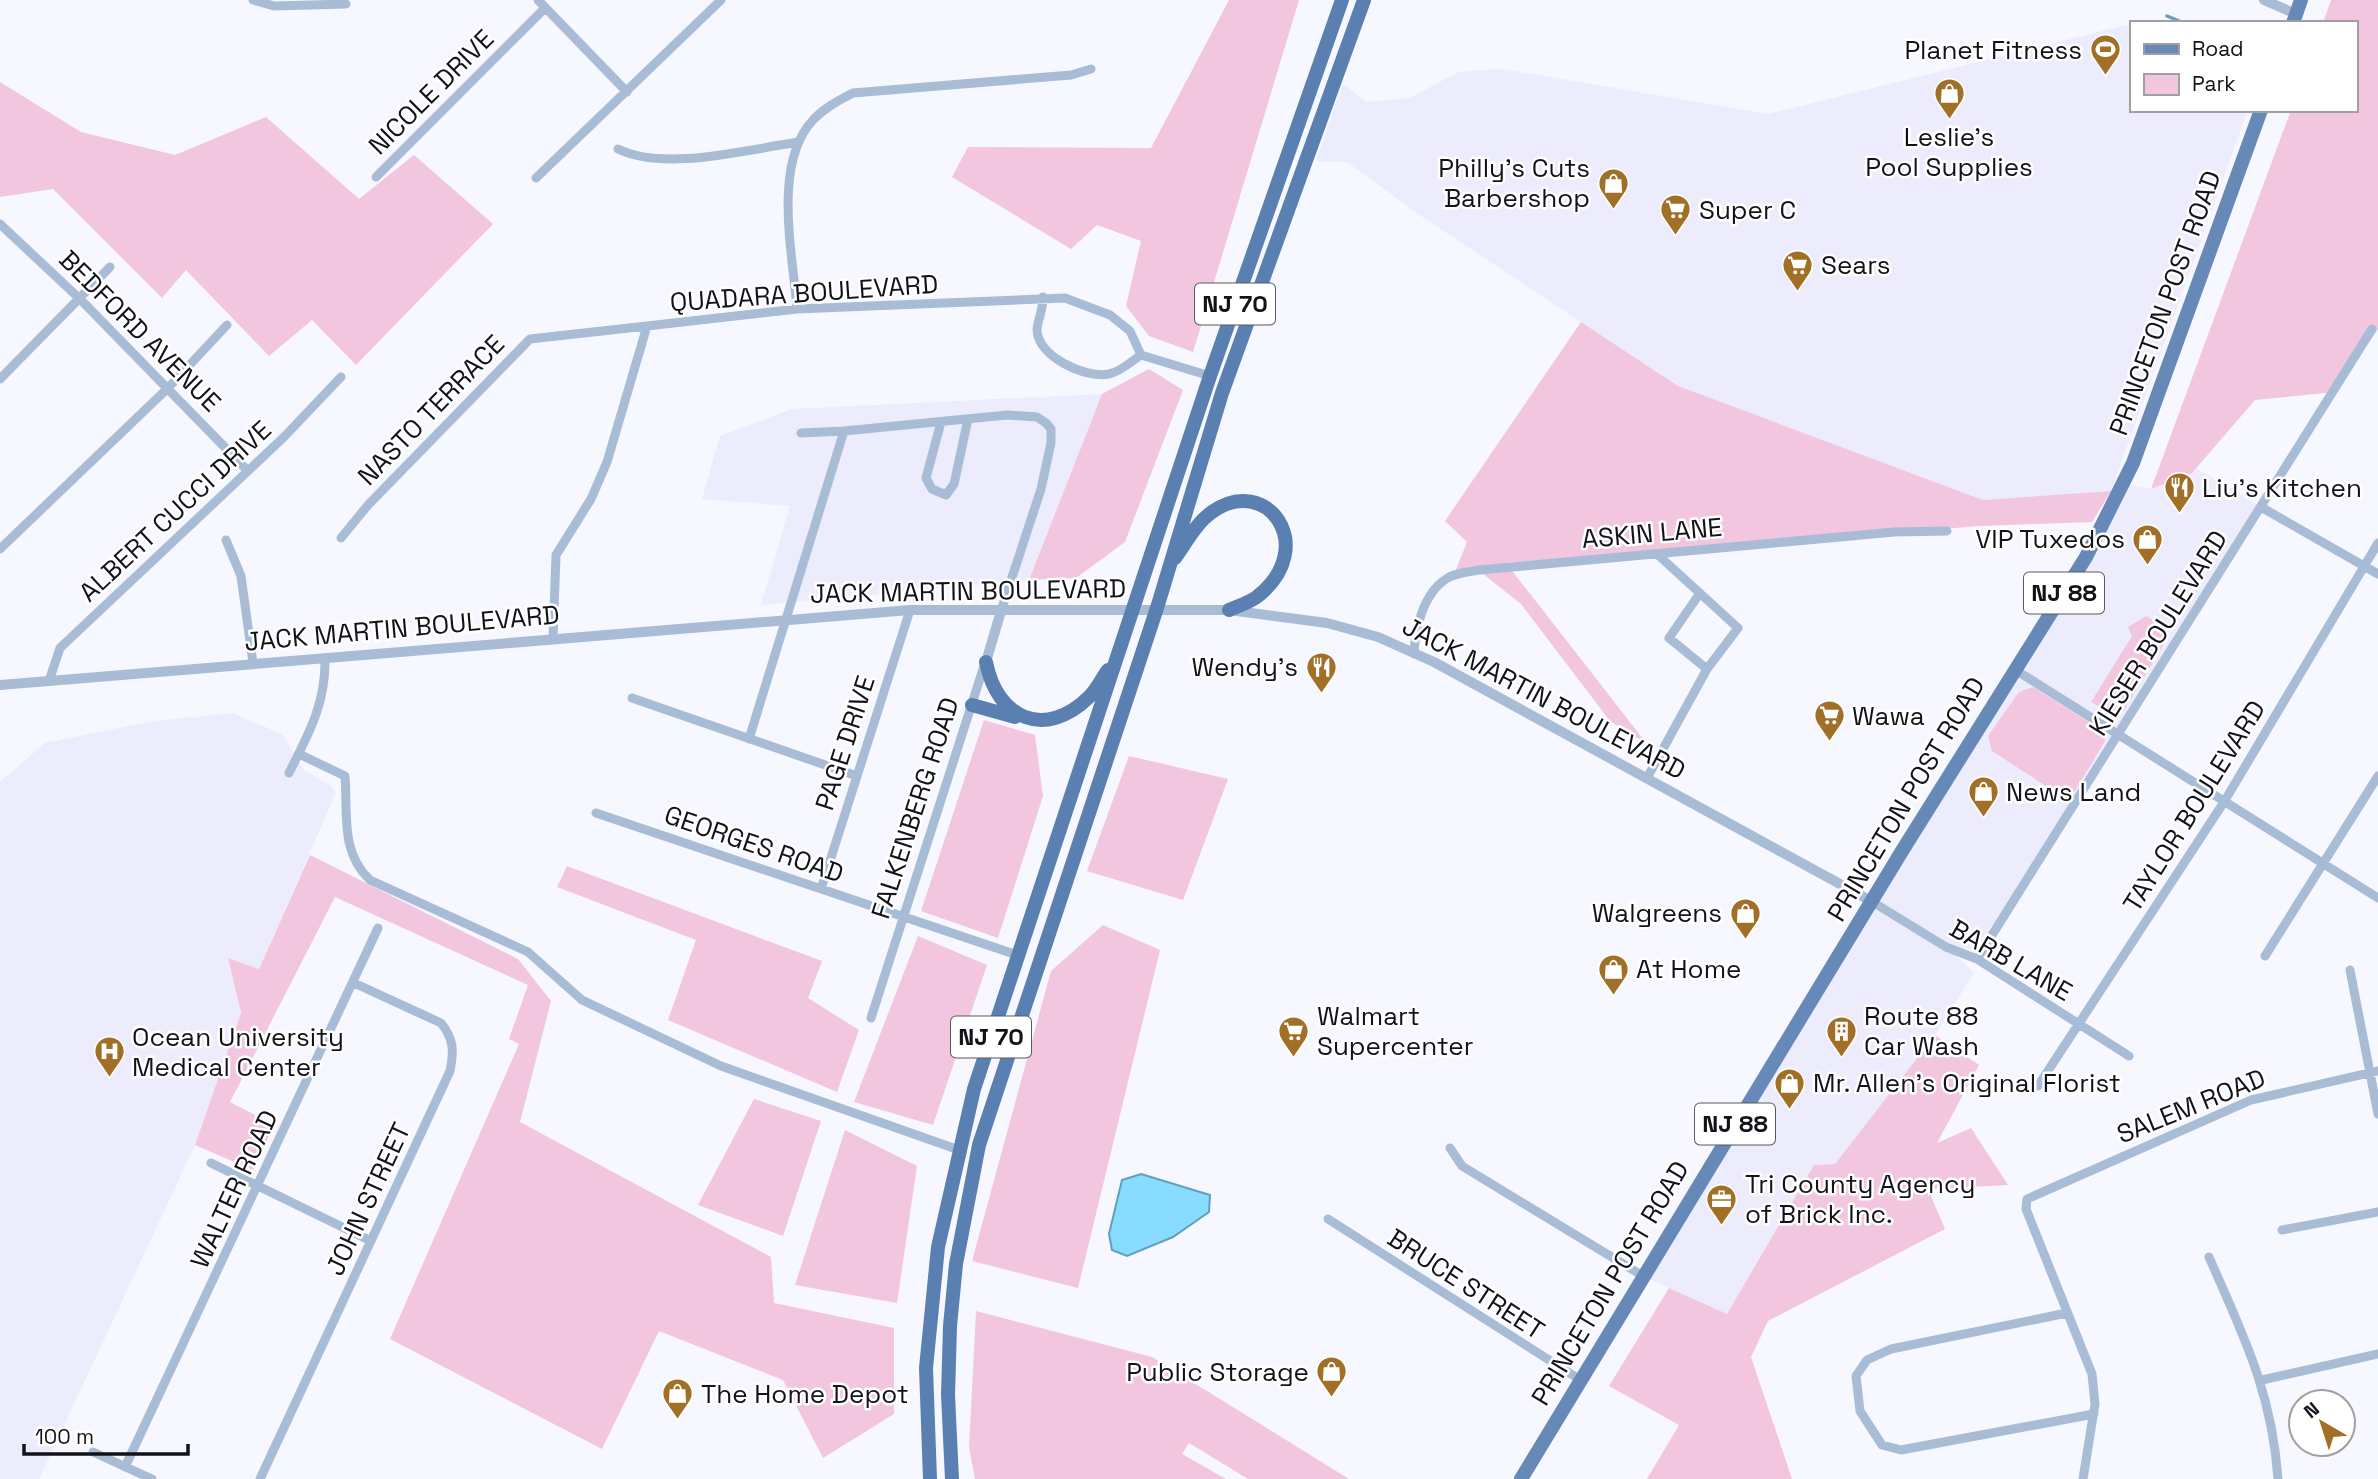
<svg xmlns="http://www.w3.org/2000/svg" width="2378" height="1479" viewBox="0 0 2378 1479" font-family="'Space Grotesk',sans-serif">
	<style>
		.built { fill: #ececfd }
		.green { fill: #f1c6de }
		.water { fill: #87dcff; stroke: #649fba; stroke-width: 2 }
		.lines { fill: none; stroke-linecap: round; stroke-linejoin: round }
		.stream { stroke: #649fba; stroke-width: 3.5 }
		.minor { stroke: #a9bcd6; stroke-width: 9 }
		.tertiary { stroke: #a9bcd6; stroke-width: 10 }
		.primary { stroke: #6689b8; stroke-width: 14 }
		.trunk { stroke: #5a80b2; stroke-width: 14 }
		.labels { text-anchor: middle; stroke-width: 5; stroke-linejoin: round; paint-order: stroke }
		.shield { fill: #fff; stroke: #59595e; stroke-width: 2 }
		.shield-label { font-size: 24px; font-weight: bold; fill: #121219 }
		.poi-label { font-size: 26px; fill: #121219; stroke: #fff; text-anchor: start }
		.street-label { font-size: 26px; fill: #121219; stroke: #fff }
	</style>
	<rect width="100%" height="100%" fill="#f7f7ff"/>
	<path class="built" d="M 2126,25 L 2131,26 L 2131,110 L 2248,110 L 2111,491 L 1983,500 L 1678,386 L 1421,216 L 1347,162 L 1316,161 L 1343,84 L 1366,102 L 1410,98 L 1458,72 L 1503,69 L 1769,114 Z
		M 1102,394 L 1029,580 L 761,605 L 790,506 L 702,499 L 720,436 L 792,409 Z
		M 2196,468 L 2261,507 L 2119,736 L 1976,949 L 1947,947 L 1974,973 L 1935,1035 L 1835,1164 L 1814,1165 L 1727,1314 L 1643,1276 L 2128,485 L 2151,489 L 2192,473 Z
		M 232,713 L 282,734 L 305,771 L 330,785 L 336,793 L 259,969 L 228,958 L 241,1013 L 195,1145 L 39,1479 L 0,1479 L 0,782 L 45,743 L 148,722 Z"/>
	<path class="green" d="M 1229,0 L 1299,0 L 1193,352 L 1149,336 L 1126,306 L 1141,241 L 1097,225 L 1071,249 L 952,177 L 968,147 L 1151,148 Z
		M 2331,0 L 2378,0 L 2378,329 L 2335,392 L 2255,400 L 2192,473 L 2151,489 L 2291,110 L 2355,110 L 2355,23 L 2323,23 Z
		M 0,82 L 81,132 L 175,155 L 266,117 L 359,199 L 414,155 L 493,224 L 356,365 L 312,320 L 269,356 L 186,270 L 162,298 L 53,189 L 0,197 Z
		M 1581,322 L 1678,386 L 1983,500 L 2111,491 L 2092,522 L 1980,526 L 1506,563 L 1647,744 L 1610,721 L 1521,604 L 1473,566 L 1455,572 L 1467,542 L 1445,521 Z
		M 1149,369 L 1183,390 L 1125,542 L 1076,578 L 1029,580 L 1102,394 Z
		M 2146,616 L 2156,622 L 2167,639 L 2124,710 L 2112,714 L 2091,702 L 2132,636 L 2128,627 Z
		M 2033,687 L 2103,731 L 2105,741 L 2069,801 L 1992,751 L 1988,736 L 2019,692 Z
		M 984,720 L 1035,735 L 1043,796 L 998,938 L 921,911 Z
		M 1129,756 L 1228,779 L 1183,900 L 1087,871 Z
		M 310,855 L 518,959 L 551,1001 L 520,1122 L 771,1257 L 774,1303 L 894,1328 L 894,1414 L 823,1458 L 783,1380 L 659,1331 L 602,1449 L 390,1339 L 519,1044 L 509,1039 L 528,985 L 335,897 L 230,1102 L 274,1125 L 253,1170 L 195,1145 L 241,1013 L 228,958 L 259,969 Z
		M 567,866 L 822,961 L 808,998 L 859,1030 L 837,1092 L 668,1020 L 696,940 L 557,887 Z
		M 1103,925 L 1160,950 L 1078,1288 L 972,1261 L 1051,971 Z
		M 918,936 L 987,965 L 933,1125 L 854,1102 Z
		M 1935,1035 L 1979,1065 L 1937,1143 L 1971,1128 L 2008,1185 L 1928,1189 L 1945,1229 L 1768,1321 L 1751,1357 L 1792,1479 L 1647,1479 L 1679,1425 L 1609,1386 L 1669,1288 L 1727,1314 L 1814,1165 L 1835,1164 Z
		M 754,1099 L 821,1121 L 783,1236 L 698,1205 Z
		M 845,1130 L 917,1166 L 897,1303 L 795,1285 Z
		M 976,1311 L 1152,1357 L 1349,1479 L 1248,1479 L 1189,1443 L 1182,1454 L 1226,1479 L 975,1479 L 969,1448 Z"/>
	<path class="water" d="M 1141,1174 L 1210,1195 L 1209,1212 L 1173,1237 L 1127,1256 L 1112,1250 L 1109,1234 L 1122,1180 Z"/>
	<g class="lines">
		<path class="stream" d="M 2167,16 L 2184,23"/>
		<path class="minor" d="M 253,0 L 274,6 L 346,4
			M 538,0 L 627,92
			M 618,149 C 665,172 748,149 799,142
			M 376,177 L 545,8
			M 536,178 L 721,0
			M 0,224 L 81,300 L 247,470
			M 1043,297 C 1043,311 1038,319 1037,329 C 1036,356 1086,379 1109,374 C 1120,372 1132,361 1141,355
			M 797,309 C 793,254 772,164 813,120 C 824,108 838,101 853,93 L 1071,75 L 1091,69
			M 0,379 L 110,267
			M 941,422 L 926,478 L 932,489 L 946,495 L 954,484 L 968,419
			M 801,433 L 844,431
			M 2261,507 L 2378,574
			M 341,538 L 368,505 L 530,339 L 647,326
			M 226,540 L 241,576 L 253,663
			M 0,549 L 168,388 L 227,325
			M 1700,593 L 1669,638 L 1707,669
			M 553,638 L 556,555 L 591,499 L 607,462 L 647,326 L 797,309 L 1065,298 L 1110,315 L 1130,331 L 1141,355 L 1210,376
			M 1414,654 C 1415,629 1423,594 1446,579 C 1454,573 1469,572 1479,570 L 1894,532 L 1947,531
			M 2014,669 L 2378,898
			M 49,681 L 60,648 L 284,437 L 341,377
			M 632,698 L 857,776
			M 749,739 L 844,431 L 1007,415 L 1037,417 L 1046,423 L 1051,429 L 1051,443 L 1041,489 L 1001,611
			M 299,754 L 345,776 C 348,814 340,852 370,880 L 528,952 L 582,1000 L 721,1066 L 959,1150
			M 289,773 C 309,733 326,703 325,658
			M 1647,778 L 1707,669 L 1738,628 L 1657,554
			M 596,813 L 1017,955
			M 821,889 L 910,610
			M 1871,901 L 1946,947 L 1977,959 L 2129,1056
			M 2265,956 L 2378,776
			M 1977,959 L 2372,329
			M 2350,970 L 2378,1114
			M 871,1018 L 985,663
			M 2038,1086 L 2224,802 L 2378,543
			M 1450,1148 L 1462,1166 L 1643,1276
			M 211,1163 L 371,1241
			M 1328,1219 L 1582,1381
			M 2282,1230 L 2378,1212
			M 2209,1257 C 2243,1335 2272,1392 2278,1479
			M 2067,1313 L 1891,1349 L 1867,1360 L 1856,1376 L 1860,1411 L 1882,1445 L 1901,1450 L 2094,1414
			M 2262,1380 L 2378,1354
			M 93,1452 L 152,1479
			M 125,1467 L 378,928
			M 260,1479 L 450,1071 C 454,1051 454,1039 441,1023 L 354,983
			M 2083,1479 L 2095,1404 L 2092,1374 L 2026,1209 L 2027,1199 L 2251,1100 L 2378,1071"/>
		<path class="tertiary" d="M 2264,0 L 2296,14
			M 986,662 L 1001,611
			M 0,685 L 910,610 L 1229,610 L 1327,623 L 1378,637 L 1434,662 L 1871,901"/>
		<path class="primary" d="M 2293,23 L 2301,0
			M 1521,1479 L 1902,851 L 2086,557 L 2133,463 L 2261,110"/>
		<path class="trunk" d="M 1175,558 C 1186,543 1196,523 1212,512 C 1266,473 1320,546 1258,596 C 1251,602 1238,606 1229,610
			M 986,662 C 997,719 1045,740 1089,697 C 1097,689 1102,678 1108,670
			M 972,705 L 1015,717
			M 930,1479 L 926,1368 L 938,1247 L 974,1089 L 1210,376 L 1342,0
			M 952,1479 L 948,1395 L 950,1326 L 956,1264 L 979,1145 L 1157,608 L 1222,393 L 1364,0"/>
	</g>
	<defs>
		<symbol id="stadium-pin" viewBox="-11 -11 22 30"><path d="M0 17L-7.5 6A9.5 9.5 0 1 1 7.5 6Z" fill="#a16f25" stroke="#fff"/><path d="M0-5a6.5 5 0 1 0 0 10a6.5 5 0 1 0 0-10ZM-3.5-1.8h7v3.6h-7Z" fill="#fff"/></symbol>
		<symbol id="shop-pin" viewBox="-11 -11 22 30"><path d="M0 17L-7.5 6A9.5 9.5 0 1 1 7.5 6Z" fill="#a16f25" stroke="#fff"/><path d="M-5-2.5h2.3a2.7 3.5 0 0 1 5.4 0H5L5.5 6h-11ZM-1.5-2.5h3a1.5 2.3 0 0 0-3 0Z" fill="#fff"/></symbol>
		<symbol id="supermarket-pin" viewBox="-11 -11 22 30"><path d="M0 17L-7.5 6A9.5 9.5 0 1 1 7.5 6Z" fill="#a16f25" stroke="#fff"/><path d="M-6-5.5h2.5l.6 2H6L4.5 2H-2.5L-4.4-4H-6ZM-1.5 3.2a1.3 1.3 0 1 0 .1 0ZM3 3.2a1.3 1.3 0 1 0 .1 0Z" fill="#fff"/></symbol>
		<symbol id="restaurant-pin" viewBox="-11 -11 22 30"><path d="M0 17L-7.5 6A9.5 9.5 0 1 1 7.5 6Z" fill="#a16f25" stroke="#fff"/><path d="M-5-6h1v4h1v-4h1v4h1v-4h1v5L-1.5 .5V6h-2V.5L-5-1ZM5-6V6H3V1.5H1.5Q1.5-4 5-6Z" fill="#fff"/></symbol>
		<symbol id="building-pin" viewBox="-11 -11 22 30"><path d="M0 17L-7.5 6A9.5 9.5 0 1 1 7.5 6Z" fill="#a16f25" stroke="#fff"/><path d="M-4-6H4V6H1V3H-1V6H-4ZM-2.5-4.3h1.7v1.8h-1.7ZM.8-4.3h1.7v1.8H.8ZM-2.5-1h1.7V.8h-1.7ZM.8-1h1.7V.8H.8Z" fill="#fff"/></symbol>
		<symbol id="hospital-pin" viewBox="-11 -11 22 30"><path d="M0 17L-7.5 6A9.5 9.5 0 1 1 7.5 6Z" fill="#a16f25" stroke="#fff"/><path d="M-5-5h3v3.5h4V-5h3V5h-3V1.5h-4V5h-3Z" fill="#fff"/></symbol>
		<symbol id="office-pin" viewBox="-11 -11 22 30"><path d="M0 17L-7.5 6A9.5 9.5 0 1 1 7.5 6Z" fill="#a16f25" stroke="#fff"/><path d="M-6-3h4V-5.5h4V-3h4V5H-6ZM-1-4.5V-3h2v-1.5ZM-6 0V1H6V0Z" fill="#fff"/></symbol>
	</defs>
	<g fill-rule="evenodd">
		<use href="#stadium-pin" x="2088" y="32" width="35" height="47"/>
		<use href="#shop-pin" x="1932" y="76" width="35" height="47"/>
		<use href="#shop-pin" x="1596" y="166" width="35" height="47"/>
		<use href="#supermarket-pin" x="1658" y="192" width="35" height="47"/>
		<use href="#supermarket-pin" x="1780" y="248" width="35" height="47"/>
		<use href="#restaurant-pin" x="2162" y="470" width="35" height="47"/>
		<use href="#shop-pin" x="2130" y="522" width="35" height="47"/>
		<use href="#restaurant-pin" x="1304" y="650" width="35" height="47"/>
		<use href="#supermarket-pin" x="1812" y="698" width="35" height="47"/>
		<use href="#shop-pin" x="1966" y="774" width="35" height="47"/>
		<use href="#shop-pin" x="1728" y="896" width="35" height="47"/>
		<use href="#shop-pin" x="1596" y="952" width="35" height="47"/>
		<use href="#supermarket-pin" x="1276" y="1014" width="35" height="47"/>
		<use href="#building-pin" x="1824" y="1014" width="35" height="47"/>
		<use href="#hospital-pin" x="92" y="1034" width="35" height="47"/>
		<use href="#shop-pin" x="1772" y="1066" width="35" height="47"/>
		<use href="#office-pin" x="1704" y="1182" width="35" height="47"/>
		<use href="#shop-pin" x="1314" y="1354" width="35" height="47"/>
		<use href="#shop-pin" x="660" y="1376" width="35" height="47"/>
	</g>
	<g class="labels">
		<g class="shield">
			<rect x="1195" y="283.5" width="80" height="41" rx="5"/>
			<rect x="2024" y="572.5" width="80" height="41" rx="5"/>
			<rect x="951" y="1016.5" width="80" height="41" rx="5"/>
			<rect x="1695" y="1103.5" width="80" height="41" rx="5"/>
		</g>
		<g class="shield-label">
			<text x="1235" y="312">NJ 70</text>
			<text x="2064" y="601">NJ 88</text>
			<text x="991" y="1045">NJ 70</text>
			<text x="1735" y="1132">NJ 88</text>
		</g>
		<g class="poi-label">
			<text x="2082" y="59" text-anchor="end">Planet Fitness</text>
			<text x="1949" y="146" text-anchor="middle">Leslie's<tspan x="1949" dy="30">Pool Supplies</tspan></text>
			<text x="1590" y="177" text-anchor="end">Philly's Cuts<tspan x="1590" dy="30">Barbershop</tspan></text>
			<text x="1699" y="219">Super C</text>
			<text x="1821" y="274">Sears</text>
			<text x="2202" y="497">Liu's Kitchen</text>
			<text x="2125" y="548" text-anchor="end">VIP Tuxedos</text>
			<text x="1298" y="676" text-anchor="end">Wendy's</text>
			<text x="1852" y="725">Wawa</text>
			<text x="2006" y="801">News Land</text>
			<text x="1722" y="922" text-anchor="end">Walgreens</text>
			<text x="1636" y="978">At Home</text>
			<text x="1317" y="1025">Walmart<tspan x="1317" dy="30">Supercenter</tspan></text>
			<text x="1864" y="1025">Route 88<tspan x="1864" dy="30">Car Wash</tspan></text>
			<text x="132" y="1046">Ocean University<tspan x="132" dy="30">Medical Center</tspan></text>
			<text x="1813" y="1092">Mr. Allen's Original Florist</text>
			<text x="1745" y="1193">Tri County Agency<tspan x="1745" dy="30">of Brick Inc.</tspan></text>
			<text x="1309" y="1381" text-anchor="end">Public Storage</text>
			<text x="701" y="1403">The Home Depot</text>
		</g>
		<g class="street-label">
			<text transform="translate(431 92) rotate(-45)" y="9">NICOLE DRIVE</text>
			<text transform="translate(804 293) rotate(-4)" y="9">QUADARA BOULEVARD</text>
			<text transform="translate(2165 303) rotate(-70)" y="9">PRINCETON POST ROAD</text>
			<text transform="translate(140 331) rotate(45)" y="9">BEDFORD AVENUE</text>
			<text transform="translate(431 410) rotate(-46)" y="9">NASTO TERRACE</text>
			<text transform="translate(175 511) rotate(-43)" y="9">ALBERT CUCCI DRIVE</text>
			<text transform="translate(1652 533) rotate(-5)" y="9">ASKIN LANE</text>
			<text transform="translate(968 591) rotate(-1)" y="9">JACK MARTIN BOULEVARD</text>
			<text transform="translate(402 628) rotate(-5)" y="9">JACK MARTIN BOULEVARD</text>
			<text transform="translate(2158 633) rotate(-58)" y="9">KIESER BOULEVARD</text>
			<text transform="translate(1544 698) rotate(28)" y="9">JACK MARTIN BOULEVARD</text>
			<text transform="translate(845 743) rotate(-72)" y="9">PAGE DRIVE</text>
			<text transform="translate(1906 799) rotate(-59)" y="9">PRINCETON POST ROAD</text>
			<text transform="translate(2194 806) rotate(-58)" y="9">TAYLOR BOULEVARD</text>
			<text transform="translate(915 808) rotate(-72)" y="9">FALKENBERG ROAD</text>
			<text transform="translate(754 844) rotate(19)" y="9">GEORGES ROAD</text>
			<text transform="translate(2011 960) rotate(30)" y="9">BARB LANE</text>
			<text transform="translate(2191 1106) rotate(-22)" y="9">SALEM ROAD</text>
			<text transform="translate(234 1189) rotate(-65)" y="9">WALTER ROAD</text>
			<text transform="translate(368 1199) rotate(-65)" y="9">JOHN STREET</text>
			<text transform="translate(1610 1283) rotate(-59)" y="9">PRINCETON POST ROAD</text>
			<text transform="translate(1466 1284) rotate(33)" y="9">BRUCE STREET</text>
		</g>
	</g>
	<rect x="2130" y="21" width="228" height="91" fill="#ffffff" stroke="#a0a0a3" stroke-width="2"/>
	<rect x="2144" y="44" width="35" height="10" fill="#6689b8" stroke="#a0a0a3" stroke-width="2"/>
	<text x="2192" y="56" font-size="21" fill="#121219">Road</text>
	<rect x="2144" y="74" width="35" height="21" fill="#f1c6de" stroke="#a0a0a3" stroke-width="2"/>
	<text x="2192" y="91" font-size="21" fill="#121219">Park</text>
	<g transform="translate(2322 1423) rotate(321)"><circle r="33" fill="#ffffff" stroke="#a0a0a3" stroke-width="2"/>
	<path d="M0-5L12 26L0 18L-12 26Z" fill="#a16f25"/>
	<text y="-10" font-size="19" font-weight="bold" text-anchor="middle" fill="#121219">N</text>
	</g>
	<path d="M24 1444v10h164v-10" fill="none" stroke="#121219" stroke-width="3.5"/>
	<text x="35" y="1444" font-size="21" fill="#121219" stroke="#ffffff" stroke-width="5" paint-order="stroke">100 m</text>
</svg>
